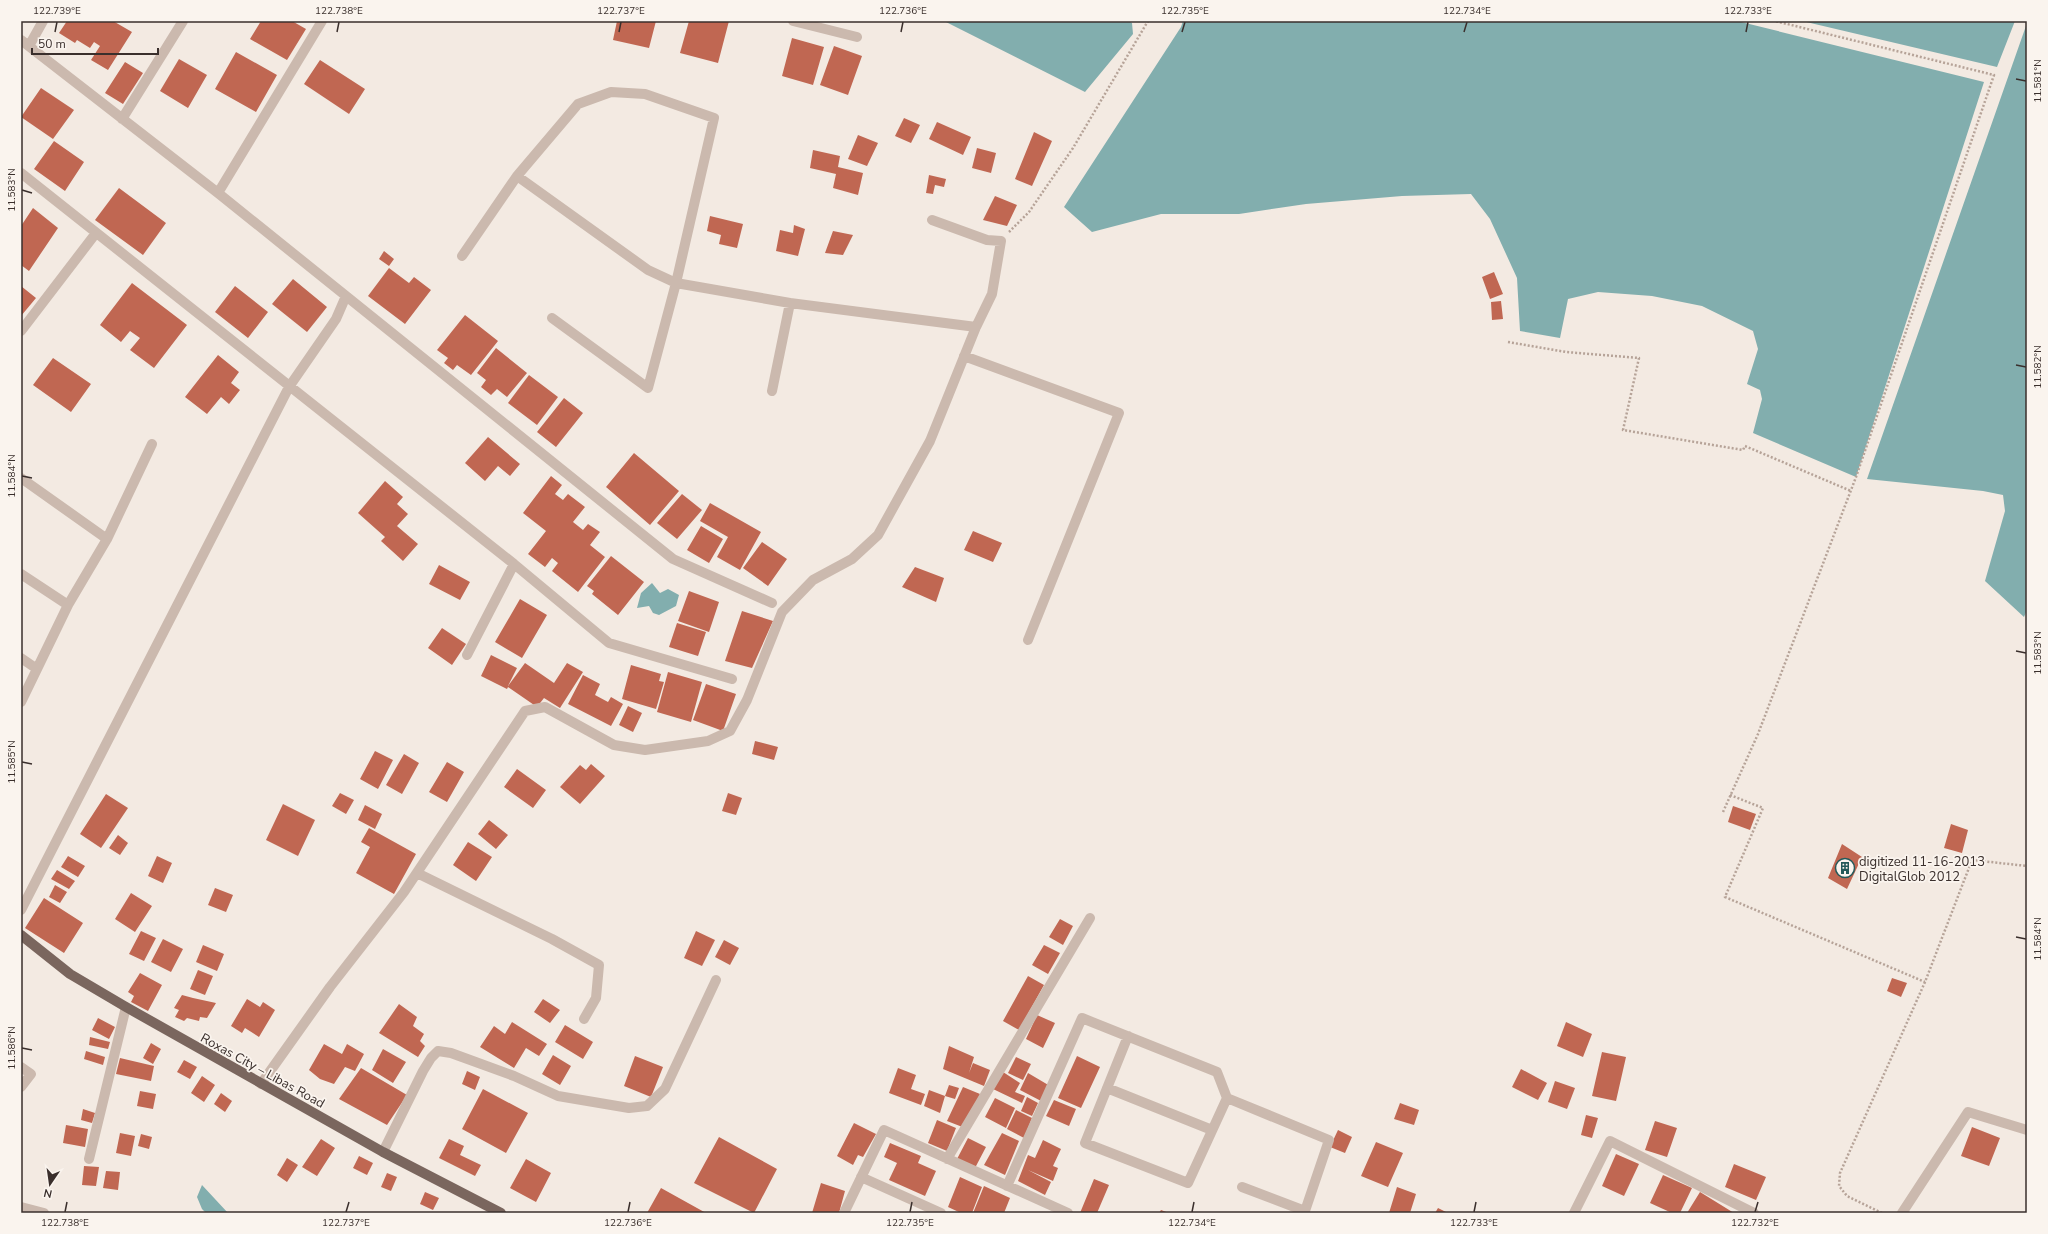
<svg xmlns="http://www.w3.org/2000/svg" width="2048" height="1234" viewBox="0 0 2048 1234" font-family="'Nunito Sans',sans-serif">
	<style>
		.water { fill: #82aeae }
		.building { fill: #c06752 }
		.lines { fill: none; stroke-linecap: round; stroke-linejoin: round }
		.path { stroke: #b6a398; stroke-width: 2.5; stroke-dasharray: 2 2; stroke-linecap: butt }
		.minor { stroke: #cbb9ae; stroke-width: 10 }
		.major { stroke: #7a665e; stroke-width: 10 }
		.ticks { fill: none; stroke: #3a2f2c; stroke-width: 1.5 }
		.labels { text-anchor: middle; stroke-width: 3.5; stroke-linejoin: round; paint-order: stroke }
		.poi-label { font-size: 13px; fill: #3a2f2c; stroke: #faf4ee; text-anchor: start }
		.street-label { font-size: 13px; fill: #3a2f2c; stroke: #faf4ee }
		.neatline { fill: none; stroke: #3a2f2c; stroke-width: 1.5 }
		.ticks-label { font-size: 10px; text-anchor: middle; fill: #3a2f2c }
	</style>
	<rect width="100%" height="100%" fill="#f3eae2"/>
	<path class="water" d="M 944,21 L 1128,21 L 1132,23 L 1133,34 L 1085,92 Z
		M 1183,21 L 1737,21 L 1984,82 L 1856,477 L 1753,433 L 1762,399 L 1760,390 L 1747,384 L 1758,349 L 1753,331 L 1702,306 L 1652,296 L 1598,292 L 1568,299 L 1560,338 L 1520,331 L 1517,278 L 1490,219 L 1471,194 L 1402,196 L 1306,204 L 1239,214 L 1161,214 L 1092,232 L 1064,207 L 1181,27 Z
		M 1802,21 L 2015,21 L 1997,67 Z
		M 2027,23 L 2027,610 L 2024,617 L 1985,581 L 2005,511 L 2003,495 L 1983,491 L 1867,479 Z
		M 652,583 L 660,593 L 668,589 L 679,595 L 676,606 L 659,615 L 653,613 L 649,606 L 637,608 L 641,593 Z
		M 202,1185 L 228,1213 L 206,1213 L 202,1209 L 197,1197 Z"/>
	<path class="building" d="M 67,21 L 113,21 L 132,32 L 108,70 L 91,60 L 100,46 L 94,42 L 90,48 L 77,40 L 75,43 L 59,33 Z
		M 261,21 L 292,21 L 306,29 L 287,60 L 250,39 Z
		M 617,21 L 656,21 L 649,48 L 613,40 Z
		M 689,21 L 729,21 L 718,63 L 680,53 Z
		M 792,38 L 824,47 L 813,85 L 782,76 Z
		M 834,46 L 862,56 L 848,95 L 820,85 Z
		M 236,52 L 277,75 L 256,112 L 215,89 Z
		M 179,59 L 207,75 L 188,108 L 160,91 Z
		M 320,60 L 365,89 L 349,114 L 304,84 Z
		M 125,62 L 143,73 L 123,104 L 105,93 Z
		M 41,88 L 74,110 L 53,139 L 21,117 Z
		M 904,118 L 920,125 L 911,143 L 895,136 Z
		M 937,122 L 971,137 L 963,155 L 929,139 Z
		M 1034,132 L 1052,141 L 1032,186 L 1015,179 Z
		M 858,135 L 878,143 L 867,166 L 848,159 Z
		M 54,141 L 84,162 L 65,191 L 34,169 Z
		M 977,148 L 996,153 L 991,173 L 972,168 Z
		M 813,150 L 840,156 L 838,167 L 863,173 L 858,195 L 833,188 L 836,174 L 810,168 Z
		M 929,175 L 946,179 L 944,187 L 935,185 L 933,194 L 926,193 Z
		M 119,188 L 166,223 L 143,255 L 95,220 Z
		M 995,196 L 1017,205 L 1007,226 L 983,220 Z
		M 33,208 L 58,228 L 29,271 L 21,265 L 21,226 Z
		M 710,216 L 743,224 L 737,248 L 719,244 L 721,235 L 707,231 Z
		M 794,225 L 805,229 L 798,256 L 776,251 L 780,230 L 793,233 Z
		M 833,231 L 853,235 L 843,255 L 825,253 Z
		M 384,251 L 394,259 L 389,266 L 379,259 Z
		M 389,268 L 409,283 L 414,277 L 431,290 L 405,324 L 368,296 Z
		M 1494,272 L 1503,294 L 1490,299 L 1482,277 Z
		M 293,279 L 327,307 L 307,332 L 272,304 Z
		M 132,283 L 187,325 L 154,368 L 130,350 L 140,338 L 130,331 L 121,342 L 100,325 Z
		M 21,286 L 36,298 L 21,316 Z
		M 235,286 L 268,312 L 248,338 L 215,312 Z
		M 1501,301 L 1503,319 L 1492,320 L 1491,302 Z
		M 465,315 L 498,341 L 471,375 L 457,365 L 453,370 L 444,363 L 448,358 L 437,350 Z
		M 496,348 L 527,373 L 507,397 L 497,389 L 491,395 L 481,387 L 486,380 L 477,373 Z
		M 218,355 L 239,372 L 231,383 L 240,390 L 229,404 L 221,397 L 207,414 L 185,397 Z
		M 53,358 L 91,384 L 71,412 L 33,385 Z
		M 529,375 L 558,397 L 537,425 L 508,403 Z
		M 564,398 L 583,413 L 556,447 L 537,432 Z
		M 488,437 L 520,464 L 510,476 L 498,466 L 485,481 L 465,463 Z
		M 634,453 L 679,491 L 650,525 L 606,487 Z
		M 551,476 L 562,485 L 555,494 L 563,500 L 568,494 L 585,507 L 573,522 L 583,530 L 588,524 L 600,532 L 590,545 L 605,557 L 578,592 L 552,571 L 558,563 L 552,558 L 545,567 L 528,554 L 546,531 L 523,513 Z
		M 385,481 L 403,497 L 397,504 L 408,514 L 397,526 L 418,544 L 403,561 L 381,541 L 385,537 L 358,513 Z
		M 682,494 L 702,510 L 677,539 L 657,523 Z
		M 710,503 L 761,532 L 740,570 L 717,557 L 728,537 L 700,521 Z
		M 701,526 L 723,539 L 709,563 L 687,550 Z
		M 973,531 L 1002,543 L 993,562 L 964,550 Z
		M 762,542 L 787,559 L 768,586 L 743,568 Z
		M 611,556 L 644,582 L 618,615 L 592,594 L 594,591 L 587,586 Z
		M 439,565 L 470,582 L 460,600 L 429,584 Z
		M 915,567 L 944,578 L 936,602 L 902,587 Z
		M 689,591 L 719,602 L 709,632 L 678,621 Z
		M 520,599 L 547,615 L 522,658 L 495,642 Z
		M 742,611 L 773,621 L 752,668 L 725,661 Z
		M 677,623 L 706,632 L 698,656 L 669,647 Z
		M 442,628 L 466,644 L 452,665 L 428,648 Z
		M 491,655 L 517,668 L 508,686 L 525,663 L 554,683 L 567,663 L 583,672 L 560,708 L 544,698 L 537,707 L 508,687 L 507,689 L 481,676 Z
		M 631,665 L 661,674 L 659,681 L 664,682 L 656,709 L 622,699 Z
		M 668,672 L 702,682 L 691,722 L 657,712 Z
		M 583,675 L 600,684 L 595,695 L 608,702 L 611,697 L 623,704 L 611,726 L 568,704 Z
		M 706,684 L 736,694 L 723,731 L 693,720 Z
		M 628,706 L 642,713 L 633,732 L 619,725 Z
		M 755,741 L 778,747 L 774,760 L 752,754 Z
		M 375,751 L 393,760 L 378,789 L 360,779 Z
		M 404,754 L 419,763 L 402,794 L 386,785 Z
		M 447,762 L 464,772 L 447,802 L 429,792 Z
		M 591,764 L 605,776 L 580,804 L 560,787 L 580,765 L 586,770 Z
		M 517,769 L 546,790 L 533,808 L 504,787 Z
		M 340,793 L 354,800 L 346,814 L 332,806 Z
		M 728,793 L 742,798 L 736,815 L 722,811 Z
		M 106,794 L 128,808 L 101,848 L 80,834 Z
		M 283,804 L 315,820 L 298,856 L 266,840 Z
		M 365,805 L 382,814 L 375,829 L 358,820 Z
		M 1733,806 L 1756,814 L 1750,830 L 1728,822 Z
		M 489,820 L 508,835 L 496,849 L 478,834 Z
		M 1951,824 L 1968,830 L 1962,853 L 1944,848 Z
		M 369,828 L 416,854 L 394,894 L 356,873 L 370,847 L 361,842 Z
		M 118,835 L 128,843 L 120,855 L 109,848 Z
		M 468,842 L 492,857 L 476,881 L 453,865 Z
		M 1842,844 L 1862,857 L 1847,889 L 1828,878 Z
		M 68,856 L 85,866 L 78,877 L 61,867 Z
		M 157,856 L 172,863 L 163,883 L 148,876 Z
		M 57,870 L 75,881 L 69,889 L 51,879 Z
		M 55,885 L 67,892 L 60,903 L 49,897 Z
		M 215,888 L 233,895 L 226,912 L 208,905 Z
		M 131,893 L 152,906 L 135,932 L 115,919 Z
		M 44,898 L 83,923 L 64,953 L 25,928 Z
		M 1060,919 L 1073,926 L 1063,945 L 1049,937 Z
		M 141,931 L 156,938 L 144,961 L 129,954 Z
		M 696,931 L 715,940 L 702,966 L 684,958 Z
		M 163,939 L 183,949 L 171,972 L 151,962 Z
		M 724,940 L 739,948 L 730,965 L 715,957 Z
		M 203,945 L 224,954 L 217,971 L 196,962 Z
		M 1044,945 L 1060,953 L 1048,974 L 1032,965 Z
		M 198,970 L 213,976 L 205,995 L 190,989 Z
		M 140,973 L 162,985 L 148,1011 L 131,1002 L 134,996 L 128,992 Z
		M 1028,976 L 1044,985 L 1019,1030 L 1003,1021 Z
		M 1892,978 L 1907,983 L 1901,997 L 1887,991 Z
		M 182,995 L 193,998 L 216,1003 L 207,1018 L 200,1017 L 199,1021 L 187,1018 L 184,1021 L 175,1017 L 179,1010 L 174,1008 Z
		M 247,999 L 260,1007 L 263,1002 L 275,1010 L 259,1037 L 245,1028 L 242,1033 L 231,1026 Z
		M 543,999 L 560,1010 L 550,1023 L 534,1012 Z
		M 399,1004 L 417,1017 L 413,1026 L 424,1034 L 420,1041 L 425,1046 L 418,1057 L 379,1033 Z
		M 1037,1015 L 1055,1023 L 1043,1048 L 1026,1039 Z
		M 98,1018 L 115,1027 L 109,1039 L 92,1030 Z
		M 512,1022 L 547,1044 L 539,1056 L 526,1048 L 514,1068 L 480,1047 L 494,1026 L 505,1034 Z
		M 1566,1022 L 1592,1034 L 1583,1057 L 1557,1046 Z
		M 565,1025 L 593,1042 L 583,1059 L 555,1042 Z
		M 90,1037 L 110,1042 L 108,1049 L 89,1045 Z
		M 151,1043 L 161,1049 L 153,1064 L 143,1058 Z
		M 324,1044 L 342,1054 L 347,1044 L 364,1054 L 355,1071 L 345,1067 L 334,1084 L 320,1079 L 309,1070 Z
		M 949,1046 L 974,1057 L 969,1073 L 973,1063 L 990,1070 L 984,1086 L 943,1069 Z
		M 383,1049 L 406,1062 L 393,1083 L 372,1070 Z
		M 86,1051 L 105,1057 L 103,1065 L 84,1059 Z
		M 1602,1052 L 1626,1057 L 1616,1101 L 1592,1096 Z
		M 553,1055 L 571,1066 L 560,1085 L 542,1074 Z
		M 635,1056 L 663,1067 L 651,1097 L 624,1086 Z
		M 1077,1056 L 1100,1067 L 1081,1108 L 1058,1098 Z
		M 1016,1057 L 1031,1064 L 1023,1080 L 1008,1073 Z
		M 120,1058 L 154,1066 L 151,1081 L 116,1074 Z
		M 184,1060 L 197,1067 L 190,1079 L 177,1072 Z
		M 361,1068 L 407,1095 L 387,1125 L 339,1099 Z
		M 898,1068 L 916,1075 L 911,1089 L 925,1094 L 921,1105 L 889,1093 Z
		M 1521,1069 L 1547,1083 L 1538,1100 L 1512,1087 Z
		M 467,1071 L 480,1077 L 475,1090 L 462,1084 Z
		M 1003,1072 L 1020,1083 L 1015,1092 L 1025,1096 L 1022,1103 L 993,1089 Z
		M 1028,1073 L 1050,1086 L 1043,1102 L 1020,1090 Z
		M 202,1076 L 215,1085 L 204,1102 L 191,1093 Z
		M 1555,1081 L 1575,1088 L 1567,1109 L 1548,1102 Z
		M 949,1085 L 959,1088 L 955,1099 L 945,1096 L 940,1113 L 924,1106 L 929,1090 L 945,1096 Z
		M 963,1087 L 980,1094 L 965,1128 L 947,1121 Z
		M 483,1089 L 528,1113 L 506,1153 L 462,1129 Z
		M 140,1091 L 156,1094 L 153,1109 L 137,1106 Z
		M 221,1093 L 232,1101 L 225,1112 L 214,1104 Z
		M 1027,1097 L 1038,1103 L 1032,1116 L 1021,1111 Z
		M 995,1098 L 1015,1108 L 1006,1128 L 985,1117 Z
		M 1054,1100 L 1076,1109 L 1069,1126 L 1046,1116 Z
		M 1400,1103 L 1419,1110 L 1414,1125 L 1394,1119 Z
		M 83,1109 L 95,1113 L 92,1123 L 81,1120 Z
		M 1016,1110 L 1032,1118 L 1024,1138 L 1007,1129 Z
		M 1586,1115 L 1598,1118 L 1592,1138 L 1581,1135 Z
		M 937,1120 L 956,1128 L 947,1151 L 928,1143 Z
		M 1655,1121 L 1677,1128 L 1667,1157 L 1645,1150 Z
		M 854,1123 L 876,1134 L 863,1157 L 858,1155 L 853,1165 L 837,1156 Z
		M 66,1125 L 88,1129 L 85,1147 L 63,1143 Z
		M 1972,1127 L 2000,1138 L 1989,1166 L 1961,1156 Z
		M 1338,1130 L 1352,1137 L 1345,1153 L 1330,1147 Z
		M 120,1133 L 135,1136 L 131,1156 L 116,1153 Z
		M 1002,1133 L 1019,1141 L 1005,1175 L 984,1165 Z
		M 141,1134 L 152,1137 L 149,1149 L 138,1146 Z
		M 719,1137 L 777,1169 L 754,1213 L 694,1183 Z
		M 968,1138 L 986,1147 L 975,1168 L 957,1159 Z
		M 321,1139 L 335,1148 L 317,1176 L 302,1167 Z
		M 449,1139 L 464,1146 L 460,1155 L 481,1165 L 475,1176 L 439,1158 Z
		M 1043,1140 L 1061,1149 L 1053,1166 L 1058,1168 L 1053,1181 L 1028,1170 L 1051,1182 L 1045,1195 L 1018,1181 L 1028,1155 L 1035,1158 Z
		M 1376,1142 L 1403,1153 L 1388,1187 L 1361,1176 Z
		M 890,1143 L 921,1156 L 918,1163 L 936,1171 L 925,1196 L 889,1180 L 897,1163 L 884,1157 Z
		M 1616,1154 L 1639,1164 L 1624,1196 L 1602,1186 Z
		M 359,1156 L 373,1163 L 367,1175 L 353,1168 Z
		M 287,1158 L 298,1165 L 287,1182 L 277,1175 Z
		M 526,1159 L 551,1173 L 536,1202 L 510,1188 Z
		M 1734,1164 L 1766,1177 L 1756,1200 L 1725,1187 Z
		M 84,1166 L 99,1167 L 96,1186 L 82,1185 Z
		M 106,1171 L 120,1172 L 118,1190 L 103,1188 Z
		M 387,1173 L 397,1177 L 391,1191 L 381,1187 Z
		M 1663,1175 L 1692,1188 L 1680,1213 L 1672,1213 L 1650,1203 Z
		M 960,1177 L 982,1187 L 972,1213 L 961,1213 L 948,1207 Z
		M 1094,1179 L 1109,1185 L 1097,1213 L 1080,1213 Z
		M 821,1183 L 845,1191 L 839,1213 L 812,1213 Z
		M 984,1186 L 1010,1198 L 1004,1213 L 973,1213 Z
		M 1397,1187 L 1416,1194 L 1410,1213 L 1389,1213 Z
		M 661,1188 L 706,1213 L 647,1213 Z
		M 425,1192 L 439,1198 L 433,1210 L 420,1204 Z
		M 1700,1192 L 1734,1213 L 1687,1213 Z
		M 1438,1208 L 1448,1213 L 1435,1213 Z
		M 1161,1210 L 1169,1213 L 1159,1213 Z"/>
	<g class="lines">
		<path class="path" d="M 1009,232 L 1029,212 L 1073,148 L 1148,21
			M 1508,342 L 1566,352 L 1639,358 L 1623,430 L 1743,450 L 1745,446 L 1851,491
			M 1730,795 L 1763,808 L 1725,897 L 1925,982
			M 1723,812 L 1758,734 L 1856,477 L 1994,75 L 1775,21
			M 1882,1213 L 1847,1196 L 1839,1186 L 1840,1173 L 1925,982 L 1972,860 L 2027,866"/>
		<path class="minor" d="M 793,21 L 857,37
			M 21,40 L 218,193 L 673,559 L 772,603
			M 29,46 L 43,21
			M 122,119 L 183,21
			M 21,173 L 514,564 L 609,643 L 732,679
			M 517,176 L 648,270 L 676,283 L 790,303 L 976,327
			M 218,193 L 322,21
			M 462,256 L 517,176 L 578,104 L 611,92 L 645,94 L 714,118 L 676,283 L 648,388 L 552,318
			M 21,331 L 96,233
			M 964,356 L 1119,413 L 1028,640
			M 772,391 L 790,303
			M 21,478 L 107,539
			M 21,574 L 68,605
			M 467,655 L 514,564
			M 21,658 L 37,669
			M 21,702 L 68,605 L 107,539 L 152,444
			M 417,873 L 552,939 L 599,965 L 596,998 L 584,1019
			M 21,910 L 289,387 L 336,319 L 346,296
			M 21,1067 L 31,1074 L 21,1087
			M 261,1084 L 330,987 L 404,892 L 525,711 L 545,707 L 614,745 L 645,750 L 708,741 L 730,731 L 747,700 L 782,612 L 813,580 L 852,559 L 878,535 L 930,441 L 976,327 L 992,294 L 1001,241 L 987,240 L 932,220
			M 1107,1088 L 1212,1130
			M 1227,1098 L 1329,1140 L 1305,1211 L 1242,1187
			M 383,1152 L 423,1071 L 431,1058 L 438,1051 L 451,1053 L 514,1076 L 558,1096 L 629,1108 L 647,1106 L 665,1089 L 716,980
			M 89,1159 L 126,1007
			M 947,1159 L 1090,918
			M 861,1177 L 941,1213
			M 1007,1186 L 1082,1018 L 1217,1072 L 1227,1098 L 1188,1183 L 1085,1143 L 1128,1036
			M 21,1207 L 44,1213
			M 844,1213 L 884,1130 L 1068,1213
			M 1574,1213 L 1610,1141 L 1754,1213
			M 1902,1213 L 1968,1112 L 2027,1130"/>
		<path class="major" d="M 21,935 L 70,974 L 126,1007 L 383,1152 L 501,1213"/>
	</g>
	<path class="ticks" d="M 55,32 L 57,22M 337,32 L 339,22M 619,32 L 621,22M 901,32 L 903,22M 1182,32 L 1185,22M 1464,32 L 1467,22M 1746,32 L 1748,22M 2016,79 L 2026,81M 22,190 L 32,193M 2016,365 L 2026,367M 22,476 L 32,478M 2016,651 L 2026,653M 22,762 L 32,764M 2016,937 L 2026,939M 22,1048 L 32,1050M 65,1212 L 67,1202M 346,1212 L 349,1202M 628,1212 L 630,1202M 910,1212 L 912,1202M 1192,1212 L 1194,1202M 1474,1212 L 1476,1202M 1755,1212 L 1758,1202"/>
	<defs>
		<symbol id="building-ring" viewBox="-11 -11 22 22"><circle r="9.5" fill="#faf4ee" stroke="#235959" stroke-width="1.5"/><path d="M-4-6H4V6H1V3H-1V6H-4ZM-2.5-4.3h1.7v1.8h-1.7ZM.8-4.3h1.7v1.8H.8ZM-2.5-1h1.7V.8h-1.7ZM.8-1h1.7V.8H.8Z" fill="#235959"/></symbol>
	</defs>
	<g fill-rule="evenodd">
		<use href="#building-ring" x="1834" y="857" width="22" height="22"/>
	</g>
	<g class="labels">
		<g class="poi-label">
			<text x="1859" y="866">digitized 11-16-2013<tspan x="1859" dy="15">DigitalGlob 2012</tspan></text>
		</g>
		<g class="street-label">
			<text transform="translate(263 1070) rotate(29)" y="5">Roxas City – Libas Road</text>
		</g>
	</g>
	<rect width="2048" height="1234" fill="none" stroke="#faf4ee" stroke-width="44"/>
	<g transform="translate(50 1184) rotate(193)" stroke="#faf4ee" stroke-width="3" paint-order="stroke">
	<path d="M0-3L7 15L0 10L-7 15Z" fill="#3a2f2c"/>
	<text y="-6" font-size="11" font-weight="bold" text-anchor="middle" fill="#3a2f2c">N</text>
	</g>
	<path d="M32 48v6h126v-6" fill="none" stroke="#3a2f2c" stroke-width="2"/>
	<text x="38" y="48" font-size="12" fill="#3a2f2c" stroke="#faf4ee" stroke-width="3" paint-order="stroke">50 m</text>
	<rect x="22" y="22" width="2004" height="1190" class="neatline"/>
	<g class="ticks-label">
		<text x="57" y="14">122.739°E</text>
		<text x="339" y="14">122.738°E</text>
		<text x="621" y="14">122.737°E</text>
		<text x="903" y="14">122.736°E</text>
		<text x="1185" y="14">122.735°E</text>
		<text x="1467" y="14">122.734°E</text>
		<text x="1748" y="14">122.733°E</text>
		<text transform="translate(2037 81) rotate(-90)" y="4">11.581°N</text>
		<text transform="translate(11 190) rotate(-90)" y="4">11.583°N</text>
		<text transform="translate(2037 367) rotate(-90)" y="4">11.582°N</text>
		<text transform="translate(11 476) rotate(-90)" y="4">11.584°N</text>
		<text transform="translate(2037 653) rotate(-90)" y="4">11.583°N</text>
		<text transform="translate(11 762) rotate(-90)" y="4">11.585°N</text>
		<text transform="translate(2037 939) rotate(-90)" y="4">11.584°N</text>
		<text transform="translate(11 1048) rotate(-90)" y="4">11.586°N</text>
		<text x="65" y="1226">122.738°E</text>
		<text x="346" y="1226">122.737°E</text>
		<text x="628" y="1226">122.736°E</text>
		<text x="910" y="1226">122.735°E</text>
		<text x="1192" y="1226">122.734°E</text>
		<text x="1474" y="1226">122.733°E</text>
		<text x="1755" y="1226">122.732°E</text>
	</g>
</svg>
